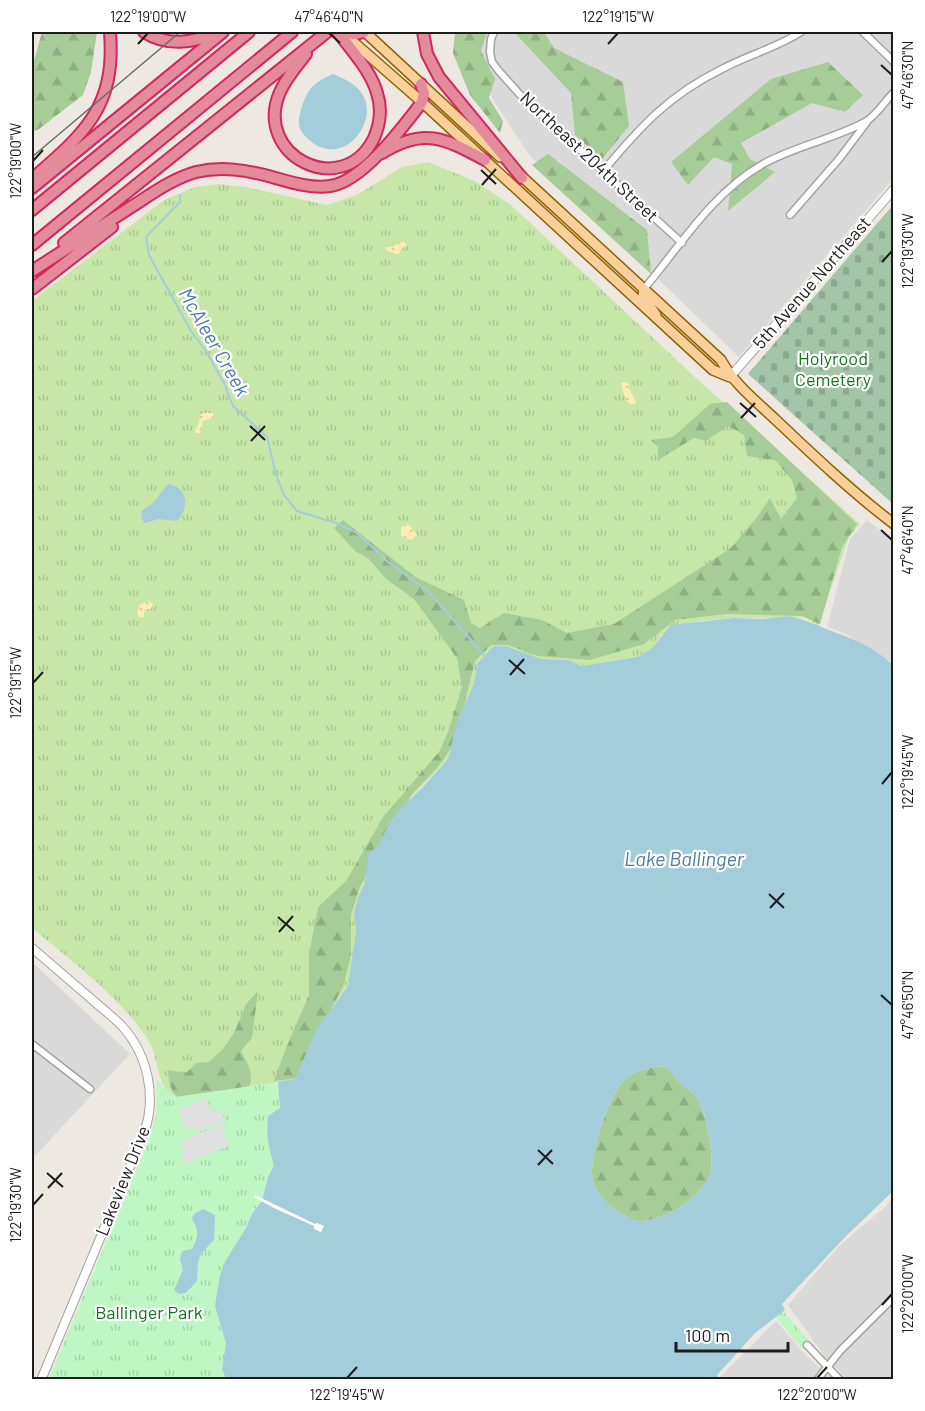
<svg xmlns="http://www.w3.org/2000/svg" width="925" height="1411" viewBox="0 0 925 1411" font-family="Barlow,sans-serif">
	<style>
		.residential { fill: #dad9d9 }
		.grass { fill: url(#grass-tufts) }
		.forest { fill: url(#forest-firs) }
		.sand { fill: url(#sand-dots) }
		.cemetery { fill: url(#cemetery-stones) }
		.park { fill: url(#park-tufts) }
		.parking { fill: #e0e0e0 }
		.water { fill: #a3cdda; fill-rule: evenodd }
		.pier { fill: #fff }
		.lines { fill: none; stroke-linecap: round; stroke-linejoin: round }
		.stream { stroke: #a3cdda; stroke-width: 2 }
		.minor-casing { stroke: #a3a3a3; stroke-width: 9 }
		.tertiary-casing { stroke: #a3a3a3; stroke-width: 10 }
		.primary-casing { stroke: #906204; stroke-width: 12 }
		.motorway-casing { stroke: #d22862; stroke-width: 14 }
		.minor { stroke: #fff; stroke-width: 6 }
		.tertiary { stroke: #fff; stroke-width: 8 }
		.primary { stroke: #f9d09b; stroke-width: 9 }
		.motorway { stroke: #e38a9b; stroke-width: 10 }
		.tram { stroke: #6a6a6a; stroke-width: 1.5 }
		.ticks { fill: none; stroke: #1c1c1c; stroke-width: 2 }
		.labels { text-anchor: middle; stroke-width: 4.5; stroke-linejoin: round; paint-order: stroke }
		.street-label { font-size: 18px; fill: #1c1c1c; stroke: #fff }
		.park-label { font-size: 18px; fill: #0e7617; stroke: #fff }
		.water-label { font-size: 20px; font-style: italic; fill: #4b7aa8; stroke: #fff }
		.neatline { fill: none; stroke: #1c1c1c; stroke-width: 2 }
		.ticks-label { font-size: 15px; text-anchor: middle; fill: #1c1c1c }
	</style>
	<defs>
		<pattern id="grass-tufts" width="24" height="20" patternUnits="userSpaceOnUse" patternTransform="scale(1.5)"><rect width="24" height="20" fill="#c7e7a8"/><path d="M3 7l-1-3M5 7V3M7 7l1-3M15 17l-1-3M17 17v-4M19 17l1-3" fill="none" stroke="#aac690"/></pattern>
		<pattern id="forest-firs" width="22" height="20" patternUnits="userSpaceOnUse" patternTransform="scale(1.5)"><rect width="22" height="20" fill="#a6cc97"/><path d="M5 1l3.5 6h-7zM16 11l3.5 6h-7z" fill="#8eaf82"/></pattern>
		<pattern id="sand-dots" width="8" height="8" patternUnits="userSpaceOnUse" patternTransform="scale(1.5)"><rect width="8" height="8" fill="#fdedb0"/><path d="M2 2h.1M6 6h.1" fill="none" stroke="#d8cb97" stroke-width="1.8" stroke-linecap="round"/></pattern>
		<pattern id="cemetery-stones" width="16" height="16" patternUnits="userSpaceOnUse" patternTransform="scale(1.5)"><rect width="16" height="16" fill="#a3c5a8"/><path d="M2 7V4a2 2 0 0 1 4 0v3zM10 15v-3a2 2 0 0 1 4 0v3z" fill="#8ca990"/></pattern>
		<pattern id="park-tufts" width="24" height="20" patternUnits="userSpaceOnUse" patternTransform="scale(1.5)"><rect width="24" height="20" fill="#bef7c3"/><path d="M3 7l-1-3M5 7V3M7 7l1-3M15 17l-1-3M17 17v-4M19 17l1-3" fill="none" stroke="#a3d3a7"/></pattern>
	</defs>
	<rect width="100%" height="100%" fill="#ede9e2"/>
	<path class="residential" d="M 479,32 L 893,32 L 893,179 L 739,357 L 530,156 L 493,100 L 477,59 Z
		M 867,520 L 893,540 L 893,663 L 844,633 L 827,627 L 850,539 Z
		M 32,962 L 130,1054 L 32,1159 Z
		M 893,1197 L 893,1379 L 847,1379 L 825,1357 L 788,1305 L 839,1246 L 885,1207 Z
		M 776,1321 L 803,1352 L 831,1379 L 717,1380 Z"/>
	<path class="grass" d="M 428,162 L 475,181 L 511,205 L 696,378 L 860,524 L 849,537 L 818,625 L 807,619 L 789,616 L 774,618 L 734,618 L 700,621 L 661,635 L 651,649 L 636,657 L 582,666 L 568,660 L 541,659 L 506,646 L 477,664 L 474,684 L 457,722 L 448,759 L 409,800 L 368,854 L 365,883 L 358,897 L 354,913 L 356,931 L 348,986 L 339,997 L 310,1043 L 295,1080 L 175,1097 C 172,1094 167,1091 165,1088 C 157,1076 157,1054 148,1040 C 120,996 71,961 32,928 L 32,301 L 164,200 L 195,187 L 218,184 L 246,187 L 327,205 L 357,195 L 402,167 Z"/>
	<path class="forest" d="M 42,32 L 97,32 L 91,72 L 83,95 L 39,129 L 32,132 L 32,68 Z
		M 455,32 L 487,32 L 481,51 L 495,79 L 489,98 L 503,121 L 500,133 L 470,95 L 453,53 Z
		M 514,32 L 544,32 L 554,48 L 623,82 L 629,126 L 602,159 L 575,135 L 571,93 Z
		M 828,62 L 863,95 L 845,112 L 812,103 L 741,143 L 750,159 L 775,172 L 728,211 L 732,164 L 714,157 L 688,185 L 671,162 L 771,79 Z
		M 548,154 L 647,230 L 651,274 L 532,165 Z
		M 727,402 L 857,524 L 842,547 L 820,624 L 803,616 L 727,614 L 675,620 L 644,644 L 590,660 L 538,656 L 508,645 L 491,645 L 475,661 L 455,742 L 438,767 L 412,794 L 374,859 L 359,889 L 351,915 L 351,955 L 343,987 L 313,1043 L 298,1078 L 274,1081 L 286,1048 L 309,995 L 309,954 L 318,907 L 346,881 L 383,817 L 439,752 L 448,732 L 462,687 L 457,658 L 414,599 L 386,579 L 368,558 L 355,551 L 334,528 L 343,520 L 417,578 L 464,600 L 471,623 L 480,628 L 504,613 L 542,620 L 567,633 L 614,624 L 731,548 L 758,516 L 770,498 L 781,519 L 797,498 L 792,480 L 775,460 L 747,456 L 744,435 L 728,426 L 706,441 L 694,438 L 658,460 L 658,447 L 651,440 L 673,437 L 710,404 Z
		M 258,991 L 252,1038 L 241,1051 C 248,1064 254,1074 249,1088 L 181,1100 C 170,1092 169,1084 168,1071 L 187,1072 L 196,1063 L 209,1062 L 224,1048 L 235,1031 L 246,1004 Z
		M 663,1066 C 673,1070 674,1078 682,1085 C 686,1089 693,1091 696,1096 C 706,1111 714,1154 711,1171 C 706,1195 663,1222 640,1221 C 633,1221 625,1216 619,1212 C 608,1205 597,1195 593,1181 C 587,1160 609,1094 625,1079 C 634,1071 652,1067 663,1066 Z"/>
	<path class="sand" d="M 400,242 L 404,242 L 407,245 L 401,249 L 399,255 L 385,250 L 386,247 L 392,247 Z
		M 625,382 L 629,384 L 629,388 L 636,402 L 634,405 L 630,404 L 625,398 L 621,383 Z
		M 203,413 L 213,413 L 214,417 L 203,421 L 200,433 L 195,433 L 195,430 L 199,423 L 200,415 Z
		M 408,524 L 417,535 L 412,540 L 401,536 L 401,527 Z
		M 149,601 L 153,604 L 151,609 L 146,609 L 144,612 L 144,617 L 139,617 L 137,613 L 140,604 Z"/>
	<path class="cemetery" d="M 893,205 L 893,504 L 748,374 Z"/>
	<path class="park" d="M 157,1080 L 175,1097 L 278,1082 L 280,1108 L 268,1116 C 266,1135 268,1146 274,1165 L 268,1177 L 262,1201 L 252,1214 L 246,1228 L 226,1260 L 219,1322 L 226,1344 L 222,1369 L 226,1379 L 48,1380 L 149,1140 L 156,1117 Z
		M 783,1311 L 810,1342 L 802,1349 L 776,1317 Z"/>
	<path class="parking" d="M 206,1099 L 212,1111 L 219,1109 L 226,1120 L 196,1132 L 194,1127 L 189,1129 L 183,1123 L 179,1109 Z
		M 222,1124 L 229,1146 L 183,1164 L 182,1140 Z"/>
	<path class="water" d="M 333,74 C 342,78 353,82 360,91 C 383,118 344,172 308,139 C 298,130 297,123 301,110 C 307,89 313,83 333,74 Z
		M 168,484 C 188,487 190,508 177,521 L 158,519 L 144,523 L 141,516 L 142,510 L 152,504 Z
		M 789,616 C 807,620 821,627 837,633 C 859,641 876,649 893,665 L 893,1191 L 846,1236 L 782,1304 L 785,1310 L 755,1333 L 717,1375 L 719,1378 L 718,1379 L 715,1377 L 712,1380 L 226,1379 L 222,1369 L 226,1344 L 215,1306 L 220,1275 L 226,1260 L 246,1228 L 252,1214 L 262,1201 L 268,1177 L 274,1165 C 268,1146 266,1135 268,1116 L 280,1108 L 278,1082 L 295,1079 L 317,1028 L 348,986 L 356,931 L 354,913 L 358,897 L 365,883 L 368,854 L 378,846 L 389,824 L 397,812 L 422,788 L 448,759 L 457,722 L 474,684 L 477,664 L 494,646 L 506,646 L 541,659 L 568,660 L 582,666 L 637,657 L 651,649 L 671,625 L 734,618 L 763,619 ZM 663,1066 C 673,1070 674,1078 682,1085 C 686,1089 693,1091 696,1096 C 706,1111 714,1153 711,1171 C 706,1195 663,1222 640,1221 C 633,1221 625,1216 619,1212 C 608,1205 597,1195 593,1181 C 587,1160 609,1094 625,1079 C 634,1071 652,1067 663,1066 Z
		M 203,1209 L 215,1215 L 214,1240 C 197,1257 198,1257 197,1281 L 186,1293 L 179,1294 L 174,1290 L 183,1270 L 180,1259 L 182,1251 L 192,1249 C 198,1238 200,1230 192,1219 L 194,1214 Z"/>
	<path class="pier" d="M 255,1195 L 315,1224 L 317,1223 L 324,1226 L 321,1232 L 314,1229 L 314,1226 L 276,1209 L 254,1197 Z"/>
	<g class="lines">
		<path class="stream" d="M 180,195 L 180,202 L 146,237 L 149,255 L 191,331 L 206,351 L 224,383 L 233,406 L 267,437 L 276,475 L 284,495 L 297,511 L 336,523 L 356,532 L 388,562 L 428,591 L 485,656"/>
		<defs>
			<path id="minor" d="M 494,32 L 491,39 L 490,52 L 492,62 L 498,70 L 524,99 L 682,243
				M 863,32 L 894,62
				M 604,170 C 641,126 669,95 722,69 C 748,55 776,48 801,32
				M 790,215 L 839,159 L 867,122
				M 644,289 C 680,246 713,192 763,164 C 795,146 834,139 865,122 C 876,116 885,101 894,92
				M 32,1044 L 90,1089
				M 807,1345 L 840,1380
				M 817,1380 L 840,1351 L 894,1297"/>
			<path id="tertiary" d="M 730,377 L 894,189
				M 32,948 C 51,964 69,980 88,996 C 99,1006 111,1015 122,1026 C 148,1055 157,1097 144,1133 L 41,1380"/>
			<path id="primary" d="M 342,32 L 422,102 L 713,370 L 730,377
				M 365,32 L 500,157
				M 519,174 L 721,360 C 734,384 756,401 776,420 C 814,456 852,492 894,524
				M 644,289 L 643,296 L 656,315"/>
			<path id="motorway" d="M 144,32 C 166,46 193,44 215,32
				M 343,32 L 355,34 L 364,32
				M 423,32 L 427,54 L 439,77 L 522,178
				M 306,54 C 297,66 286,78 280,92 C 252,156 343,201 374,138 C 380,124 382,108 377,93 C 371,71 351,50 338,32
				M 382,153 C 424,127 444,138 485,160
				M 32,179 C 85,133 116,107 110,32
				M 32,188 L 223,32
				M 32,210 L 249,32
				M 64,243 L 327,32
				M 32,245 L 292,32
				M 32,271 C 64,250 96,230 128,209 C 149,196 171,179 196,172 C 222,166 246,170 272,177 C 290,182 311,189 330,186 C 362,182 403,127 422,102 L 424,93 L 421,84
				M 32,289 L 112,227"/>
		</defs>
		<use href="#minor" class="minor-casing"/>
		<use href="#tertiary" class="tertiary-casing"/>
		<use href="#primary" class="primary-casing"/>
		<use href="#motorway" class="motorway-casing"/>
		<use href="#minor" class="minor"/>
		<use href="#tertiary" class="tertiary"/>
		<use href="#primary" class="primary"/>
		<use href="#motorway" class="motorway"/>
		<path class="tram" d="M 32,157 L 180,32"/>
	</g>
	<path class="ticks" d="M 329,33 L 340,43M 138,44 L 148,33M 608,44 L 618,33M 881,65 L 892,75M 33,161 L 43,150M 481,170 L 496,184M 482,185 L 496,169M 882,262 L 892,251M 740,403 L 756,417M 741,418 L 755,403M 250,426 L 265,440M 251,441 L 265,426M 881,530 L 892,540M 509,660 L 525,674M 510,675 L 524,659M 33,683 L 43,672M 882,784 L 892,772M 769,894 L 784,908M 770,908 L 784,893M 278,917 L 294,931M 279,932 L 293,916M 881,995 L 892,1005M 538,1150 L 553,1164M 538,1165 L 552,1150M 47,1173 L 63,1187M 48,1188 L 62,1173M 33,1205 L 43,1194M 882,1305 L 892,1294M 347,1378 L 357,1367M 817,1378 L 827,1367"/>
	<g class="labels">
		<g class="street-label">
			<text transform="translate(589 157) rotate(43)" y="6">Northeast 204th Street</text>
			<text transform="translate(812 283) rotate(-49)" y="6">5th Avenue Northeast</text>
			<text transform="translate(123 1181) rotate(-68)" y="6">Lakeview Drive</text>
		</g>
		<g class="park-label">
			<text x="833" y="365">Holyrood<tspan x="833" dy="21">Cemetery</tspan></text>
			<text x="149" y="1319">Ballinger Park</text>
		</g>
		<g class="water-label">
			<text transform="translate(214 342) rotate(60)" y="7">McAleer Creek</text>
			<text x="684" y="866">Lake Ballinger</text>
		</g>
	</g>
	<rect width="925" height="1411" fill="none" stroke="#ffffff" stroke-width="66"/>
	<path d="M676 1342v9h112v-9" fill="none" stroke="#1c1c1c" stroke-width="3"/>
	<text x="685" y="1342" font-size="18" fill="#1c1c1c" stroke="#ffffff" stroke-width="4.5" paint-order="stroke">100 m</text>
	<rect x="33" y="33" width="859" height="1345" class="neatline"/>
	<g class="ticks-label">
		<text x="148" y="22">122°19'00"W</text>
		<text x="329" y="22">47°46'40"N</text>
		<text x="618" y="22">122°19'15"W</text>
		<text transform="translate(908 75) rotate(-90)" y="5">47°46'30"N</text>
		<text transform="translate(16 161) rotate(-90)" y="5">122°19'00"W</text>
		<text transform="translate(908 251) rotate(-90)" y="5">122°19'30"W</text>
		<text transform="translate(908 540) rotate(-90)" y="5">47°46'40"N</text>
		<text transform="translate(16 683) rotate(-90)" y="5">122°19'15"W</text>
		<text transform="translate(908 772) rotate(-90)" y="5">122°19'45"W</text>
		<text transform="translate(908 1005) rotate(-90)" y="5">47°46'50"N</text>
		<text transform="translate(16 1205) rotate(-90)" y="5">122°19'30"W</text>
		<text transform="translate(908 1294) rotate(-90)" y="5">122°20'00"W</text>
		<text x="347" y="1400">122°19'45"W</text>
		<text x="817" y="1400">122°20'00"W</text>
	</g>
</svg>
